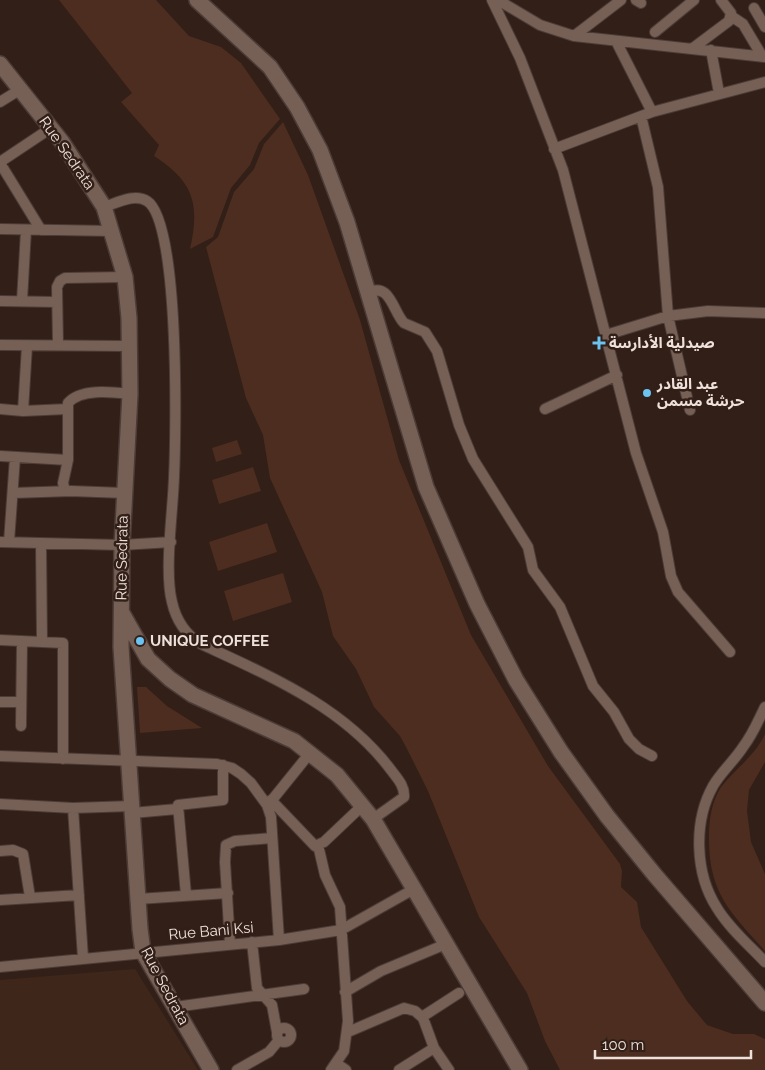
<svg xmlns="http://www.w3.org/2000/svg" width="765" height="1070" viewBox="0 0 765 1070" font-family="Raleway,'Noto Sans Arabic',sans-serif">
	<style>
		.built { fill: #3f261b }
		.grass { fill: #4c2d1f }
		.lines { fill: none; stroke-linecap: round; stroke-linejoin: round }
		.street-casing { stroke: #4c3c37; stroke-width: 12 }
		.secondary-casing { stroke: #4c3c37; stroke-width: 18 }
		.street { stroke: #766056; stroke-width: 10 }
		.secondary { stroke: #766056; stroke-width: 15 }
		.poi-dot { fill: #6ac3f1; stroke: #321f17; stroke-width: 2 }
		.labels { text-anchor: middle; stroke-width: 5; stroke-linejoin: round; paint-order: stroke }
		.street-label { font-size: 15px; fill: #eee1db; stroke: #321f17 }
		.poi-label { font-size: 15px; font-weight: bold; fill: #eee1db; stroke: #321f17; text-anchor: start }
	</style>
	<rect width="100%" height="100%" fill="#321f17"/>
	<path class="built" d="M 135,969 L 198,1070 L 0,1070 L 0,980 Z"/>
	<path class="grass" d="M 59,0 L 156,0 L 189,36 L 221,47 L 241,63 L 280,119 L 259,143 L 250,165 L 231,188 L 213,237 L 190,249 C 200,204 194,182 154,156 L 159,145 L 121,102 L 132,93 Z
		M 283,122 L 308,175 L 360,320 L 399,460 L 471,635 L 548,766 L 620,864 L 622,871 L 621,887 L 637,902 L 641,927 L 687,1001 L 707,1025 L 733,1034 L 754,1034 L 765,1039 L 765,1070 L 560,1070 L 545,1041 L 527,993 L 479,917 L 428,791 L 406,747 L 400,736 L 374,707 L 356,669 L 333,636 L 322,592 L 270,478 L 263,435 L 246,398 L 206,247 L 218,237 L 234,192 L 254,169 L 264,144 Z
		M 237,440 L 242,454 L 216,462 L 212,448 Z
		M 253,467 L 261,491 L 219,504 L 212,480 Z
		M 267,523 L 277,552 L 218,571 L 209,542 Z
		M 283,573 L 292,602 L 233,621 L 224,591 Z
		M 137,687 L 146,687 L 167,706 L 202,728 L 140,733 Z
		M 765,734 L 765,762 L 749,790 L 747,811 L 751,842 L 765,874 L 765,951 C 729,911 708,892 709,835 C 709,819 712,801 721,787 C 735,769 755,756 765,734 Z"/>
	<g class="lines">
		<defs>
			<path id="street" d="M 492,0 L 520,58 L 563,170 L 636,453 L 663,532 L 671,576 L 678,592 L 730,652
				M 498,0 L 540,25 L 574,36 L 765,57
				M 636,0 L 641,3
				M 754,8 L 765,27
				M 731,16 L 743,24 L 762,56
				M 655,32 L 694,0
				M 574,36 L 621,0
				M 616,41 L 652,112
				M 693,48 L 729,21 L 731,13 L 721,0
				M 711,50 L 719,93
				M 0,102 L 21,89
				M 554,149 L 652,112 L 765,82
				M 0,162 L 51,128
				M 0,163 L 41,230
				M 104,207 C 117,203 134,193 147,201 C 180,221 176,434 174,477 C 173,511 164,571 172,602 C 176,620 185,634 201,644 C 270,676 344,707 391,770 C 397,778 405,786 404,797 L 373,819
				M 0,229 L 112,231
				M 368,293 C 390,281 393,312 404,323 L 425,332 L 437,351 L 459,425 L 473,459 L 528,547 L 533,570 L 560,607 L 593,686 L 614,712 L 629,739 L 639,749 L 652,756
				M 0,301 L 57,302
				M 22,301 L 26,230
				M 606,335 L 668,316 L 658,187 L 641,116
				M 0,345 L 129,346
				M 58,345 L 57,287 L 60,281 L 65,278 L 125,277
				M 0,409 L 23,411 L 67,409
				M 545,409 L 617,375
				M 690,410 L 668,316 L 708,311 L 765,313
				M 23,411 L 27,346
				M 0,456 L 68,460
				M 65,491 L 63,483 L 68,460 L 68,403 C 81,388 112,392 130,394
				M 13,493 L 71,491 L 124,493
				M 0,542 L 122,545 L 171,542
				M 9,542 L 15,457
				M 41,544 L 42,642
				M 0,640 L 63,643 L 63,759
				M 0,702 L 21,702
				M 765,707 C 758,721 753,734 743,747 C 734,761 721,772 713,786 C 693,822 695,874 717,908 C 729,928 749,945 765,962
				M 21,726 L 22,641
				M 0,756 L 217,764 L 232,768 L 241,774 L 251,783 L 267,805 L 271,817 L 279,940
				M 271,800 L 315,846 L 324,842 L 363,805
				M 0,804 L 73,808 L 132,806
				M 268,805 L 310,753
				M 73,808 L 83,958
				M 132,813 L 177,809
				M 318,845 L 325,875 L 340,907 L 348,1021 L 344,1051 L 331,1070
				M 0,851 L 13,850 L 23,854 L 30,897
				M 186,895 L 178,805 L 223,800 L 223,765
				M 138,899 L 228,893
				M 0,900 L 79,895
				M 252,942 L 257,988 L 272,1005 L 277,1032
				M 230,944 L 225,862 L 226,845 L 235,841 L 272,838
				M 0,967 L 279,940 L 341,930 L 414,889
				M 345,992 L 381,971 L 446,944
				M 175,1007 L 304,989
				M277 1035a7 7 0 1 1 14 0a7 7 0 1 1-14 0Z
				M 348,1032 L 404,1008 L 415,1011 L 423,1018
				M 336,1063 L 346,1070
				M 237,1070 L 269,1052 L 279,1040
				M 399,1070 L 434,1048
				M 449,1070 L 434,1048 L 423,1018 L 425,1015 L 459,993"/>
			<path id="secondary" d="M 197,0 L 270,67 L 297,107 L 320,150 L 347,222 L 426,487 L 477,604 L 516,680 L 561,752 L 607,816 L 654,874 L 765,1003
				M 0,64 L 62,142 L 104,207 L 125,277 L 129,318 L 130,394 L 122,545 L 121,647 L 140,929 L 143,952 L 211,1070
				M 122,613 L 148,659 L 170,679 L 193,695 L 294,741 L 337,775 L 373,819 L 520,1070"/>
		</defs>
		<use href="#street" class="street-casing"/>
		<use href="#secondary" class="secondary-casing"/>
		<use href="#street" class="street"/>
		<use href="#secondary" class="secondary"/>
	</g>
	<g class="poi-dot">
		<path d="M596.5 335.5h5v5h5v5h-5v5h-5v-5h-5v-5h5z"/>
		<circle cx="647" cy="393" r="5"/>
		<circle cx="140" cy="641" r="5"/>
	</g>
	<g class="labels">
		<g class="street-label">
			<text transform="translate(67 153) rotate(55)" y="5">Rue Sedrata</text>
			<text transform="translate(122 558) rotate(-89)" y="5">Rue Sedrata</text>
			<text transform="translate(211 931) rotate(-5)" y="5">Rue Bani Ksi</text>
			<text transform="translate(165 986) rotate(62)" y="5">Rue Sedrata</text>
		</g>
		<g class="poi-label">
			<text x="609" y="348">صيدلية الأدارسة</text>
			<text x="657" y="389">عبد القادر<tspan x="657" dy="17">حرشة مسمن</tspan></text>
			<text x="150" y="646">UNIQUE COFFEE</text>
		</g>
	</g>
	<path d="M595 1050v8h156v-8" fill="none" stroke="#eee1db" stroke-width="2.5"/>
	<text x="602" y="1050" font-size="15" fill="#eee1db" stroke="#321f17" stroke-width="4" paint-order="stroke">100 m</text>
</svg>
